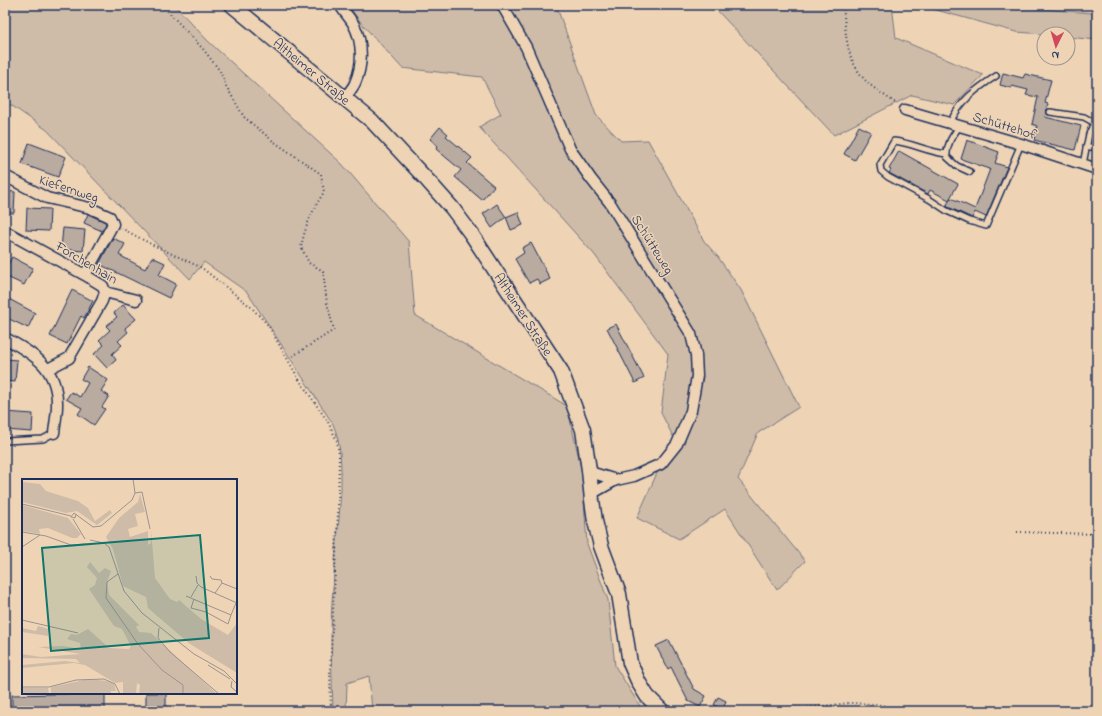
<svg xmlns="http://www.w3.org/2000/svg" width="1102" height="716" viewBox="0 0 1102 716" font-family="'Indie Flower',sans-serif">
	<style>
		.green { fill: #cfbca8; stroke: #757683 }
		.building { fill: #baaba0; stroke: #1b2f5e }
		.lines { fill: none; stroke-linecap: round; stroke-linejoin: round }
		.lane-casing { stroke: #1b2f5e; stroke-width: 8 }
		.street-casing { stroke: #1b2f5e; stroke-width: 13 }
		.secondary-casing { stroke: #1b2f5e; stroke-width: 17 }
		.path { stroke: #1b2f5e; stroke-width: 2; stroke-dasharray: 1 3; stroke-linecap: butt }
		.lane { stroke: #eed4b5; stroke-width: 5 }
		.street { stroke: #eed4b5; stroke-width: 10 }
		.secondary { stroke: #eed4b5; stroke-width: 14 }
		.labels { text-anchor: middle; stroke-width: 3; stroke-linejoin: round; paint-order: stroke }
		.street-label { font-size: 14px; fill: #1b2f5e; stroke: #eed4b5 }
		.inset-road { fill: none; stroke: #9a9292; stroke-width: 1 }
		.view { fill: #0f766e; fill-opacity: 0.15; stroke: #0f766e; stroke-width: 2 }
		.inset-edge { fill: none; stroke: #1b2f5e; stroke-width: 2 }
	</style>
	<rect width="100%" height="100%" fill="#eed4b5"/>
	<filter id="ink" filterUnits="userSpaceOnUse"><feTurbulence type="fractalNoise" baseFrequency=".025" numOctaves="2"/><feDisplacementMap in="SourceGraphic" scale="8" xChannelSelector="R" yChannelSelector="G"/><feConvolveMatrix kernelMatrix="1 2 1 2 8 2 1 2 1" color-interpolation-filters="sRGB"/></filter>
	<g filter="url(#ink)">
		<path class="green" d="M 5,5 L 174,5 L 208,41 L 342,164 L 409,242 L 415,315 L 567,406 L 582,472 L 587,544 L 608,600 L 615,666 L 643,711 L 372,711 L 369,676 L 347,683 L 346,711 L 333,711 C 332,675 330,637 332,602 C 334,564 339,527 341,490 C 341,467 342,445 333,424 L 247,292 L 204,262 L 190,279 L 47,130 L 5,101 Z
			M 348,5 L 556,5 L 596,115 L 621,141 L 648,140 L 704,241 L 718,257 L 741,290 L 799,407 L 758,433 L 738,479 L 805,561 L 777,590 L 725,509 L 679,539 L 637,518 L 661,464 L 677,444 L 661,413 L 668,354 L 594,254 L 479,127 L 501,114 L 482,77 L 402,68 L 362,24 Z
			M 712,5 L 892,5 L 896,38 L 983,75 L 954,105 L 912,95 L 834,135 Z
			M 918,5 L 1017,5 L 1030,8 L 1092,13 L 1097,14 L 1097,40 L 1068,37 L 1068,34 L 1044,34 L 1016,32 Z"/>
		<path class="building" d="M 1003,73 L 1023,78 L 1025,74 L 1051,80 L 1045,103 L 1048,104 L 1045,117 L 1081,126 L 1075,150 L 1034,140 L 1037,126 L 1032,124 L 1038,97 L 1026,95 L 1028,90 L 1012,86 L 1011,88 L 1000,85 Z
			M 859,126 L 871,132 L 855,160 L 844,154 Z
			M 440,127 L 448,134 L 446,136 L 472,158 L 467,163 L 494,186 L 482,200 L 455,177 L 461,170 L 436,149 L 438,146 L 430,139 Z
			M 967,140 L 999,152 L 995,163 L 1007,167 L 986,217 L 975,212 L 972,218 L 946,206 L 951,198 L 975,209 L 990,169 L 961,159 Z
			M 29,143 L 66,157 L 58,177 L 22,164 Z
			M 899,151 L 958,184 L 949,200 L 930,190 L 928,194 L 889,173 L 891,170 L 889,169 Z
			M 5,191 L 15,192 L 14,213 L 5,213 Z
			M 497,204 L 506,217 L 492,228 L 483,214 Z
			M 27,208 L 50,209 L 49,231 L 26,230 Z
			M 518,212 L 523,225 L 511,230 L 506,217 Z
			M 88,214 L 105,222 L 106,224 L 102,231 L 84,223 Z
			M 63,228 L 85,230 L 83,251 L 61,249 Z
			M 113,238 L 125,244 L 119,255 L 145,269 L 152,257 L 165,263 L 159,275 L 176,284 L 169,298 L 99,264 Z
			M 531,243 L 550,279 L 540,284 L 537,279 L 529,283 L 515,259 L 524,253 L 522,248 Z
			M 12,257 L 33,268 L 24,285 L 5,276 L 5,270 Z
			M 72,290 L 93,301 L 84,318 L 81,316 L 67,344 L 50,336 Z
			M 5,297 L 35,313 L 28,328 L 5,317 Z
			M 123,305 L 136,319 L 125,328 L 128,332 L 118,341 L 122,345 L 112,354 L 116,360 L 107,368 L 94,354 L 104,345 L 99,340 L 110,330 L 106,326 L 117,317 L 114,313 Z
			M 616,324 L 644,378 L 635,383 L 607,328 Z
			M 5,359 L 17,360 L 15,382 L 5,381 Z
			M 88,367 L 108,380 L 101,391 L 109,396 L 102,407 L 105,409 L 94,425 L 78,414 L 82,408 L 66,399 L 71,392 L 80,397 L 88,383 L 81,379 Z
			M 5,412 L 33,414 L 32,432 L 5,430 Z
			M 669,640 L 694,689 L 706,696 L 700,707 L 688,701 L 671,667 L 668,669 L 656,646 Z
			M 105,693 L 105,711 L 12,711 L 12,695 Z
			M 146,693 L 166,693 L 166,711 L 146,711 Z
			M 718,697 L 726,701 L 723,709 L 714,705 Z"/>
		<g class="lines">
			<defs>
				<path id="lane" d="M 1050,112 L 1084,117 L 1093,122
					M 950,123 C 960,101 976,89 996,76
					M 960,126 C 952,136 946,145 947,157 L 957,166 L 970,172
					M 1086,147 L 1097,147
					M 947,154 C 928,152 912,143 894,141 L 880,165 L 881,171 L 888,177 L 929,199 L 947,211 L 969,221 L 986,226 L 1021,144
					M 1083,164 L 1089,134 L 1097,116
					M 5,441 L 43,439 L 54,433"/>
				<path id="street" d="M 340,5 C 344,12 350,18 354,25 C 363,43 363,65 355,83 C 353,88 348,93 345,98
					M 502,5 L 526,47 L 570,149 L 591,179 L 610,203 L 691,334 L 696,355 L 697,376 L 691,411 L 677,444 L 661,464 L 634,476 L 616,480 L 591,494
					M 905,110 L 1021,144 L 1097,169
					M 5,176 L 47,198 L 90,208 L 110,217 L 113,224 L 85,275
					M 5,231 L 85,275 L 103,286 L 105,292 L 136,300
					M 5,338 C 34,354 58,368 57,405 C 57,414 55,424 54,433
					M 48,369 L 69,358 L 102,301 L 105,292
					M 590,472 L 616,480"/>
				<path id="secondary" d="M 232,5 L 372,121 L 428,181 L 452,208 L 472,235 L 561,371 L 583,430 L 589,470 L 592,500 L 595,521 L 601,546 L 619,594 L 630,663 L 639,683 L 647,696 L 662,711"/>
			</defs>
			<use href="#lane" class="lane-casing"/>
			<use href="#street" class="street-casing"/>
			<use href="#secondary" class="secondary-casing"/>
			<path class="path" d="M 162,5 L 203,49 L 220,71 L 226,86 L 244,117 L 273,141 L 321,174 L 324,192 C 312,211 306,224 301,247 L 309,263 L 323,271 L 327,303 L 334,330 L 288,359
				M 843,5 C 846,33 845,58 865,80 C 874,89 887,97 897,104
				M 121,228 L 151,244 L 202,268 L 251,307 L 268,325 L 300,381 L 328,422 L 337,441 L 339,454 L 338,512 L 330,673 L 331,711
				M 1017,532 L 1097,534
				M 768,711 L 789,707 L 805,708 L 850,703 L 875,704 L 912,711"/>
			<use href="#lane" class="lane"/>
			<use href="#street" class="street"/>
			<use href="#secondary" class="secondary"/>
		</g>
	</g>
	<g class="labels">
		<g class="street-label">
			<text transform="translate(312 71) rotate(40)" y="5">Altheimer Straße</text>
			<text transform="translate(1005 125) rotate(17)" y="5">Schüttehof</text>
			<text transform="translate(69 188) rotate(18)" y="5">Kiefernweg</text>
			<text transform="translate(653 244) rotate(58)" y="5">Schütteweg</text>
			<text transform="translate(87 262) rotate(31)" y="5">Forchenhain</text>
			<text transform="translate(524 314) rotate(57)" y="5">Altheimer Straße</text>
		</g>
	</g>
	<g transform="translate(22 479)">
		<rect width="215" height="215" fill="#eed4b5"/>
		<path d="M 0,3 L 18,5 L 24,12 L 56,22 L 66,29 L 73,42 L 88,31 L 90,34 L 75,46 L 55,32 L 44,34 L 0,23 ZM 118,15 L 123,33 L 113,35 L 116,47 L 106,50 L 108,58 L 126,52 L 126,66 L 129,64 L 129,51 L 133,99 L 148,120 L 155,123 L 157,121 L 179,140 L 206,156 L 215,144 L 215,194 L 168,165 L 126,129 L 124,118 L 101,107 L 91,70 L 84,58 L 97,39 L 116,23 ZM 0,26 L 46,39 L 59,55 L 55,59 L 50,59 L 26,49 L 17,50 L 18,55 L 0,52 ZM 68,83 L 77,94 L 83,89 L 89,92 L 85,103 L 87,116 L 117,146 L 114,148 L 117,153 L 129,154 L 195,215 L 117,215 L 118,206 L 115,204 L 114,215 L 101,215 L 101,203 L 93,204 L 63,186 L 52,184 L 0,189 L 0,186 L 43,182 L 58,184 L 54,180 L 0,179 L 0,175 L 19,178 L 59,175 L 16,168 L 41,167 L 59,170 L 58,164 L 45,160 L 49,155 L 55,156 L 66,150 L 87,169 L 107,170 L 109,167 L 100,150 L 92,147 L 67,110 L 73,106 L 75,99 L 65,88 ZM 16,147 L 27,150 L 26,157 L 0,153 L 0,149 L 14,152 ZM 67,200 L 86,202 L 92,205 L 94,212 L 89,212 L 89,215 L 29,215 L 29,208 ZM 0,209 L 26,209 L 27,215 L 0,215 Z" fill="#cfbca8"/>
		<path class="inset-road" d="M 113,14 L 120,13 L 128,50M 0,25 L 49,37M 54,35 L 53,39 L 49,38 L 52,34 L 71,48 L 79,47 L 110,21 L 113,14 L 111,0M 51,40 L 63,60M 0,53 L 24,57 L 49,66 L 64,65M 68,61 L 82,64 L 87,68 L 102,112 L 120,134 L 172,175 L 202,192 L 215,205M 0,68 L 18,56M 96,95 L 85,103 L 84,119 L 116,165 L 140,191 L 161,206 L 161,215M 174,97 L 175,104 L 179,108 L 215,124M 188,97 L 190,100 L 199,101 L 200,104M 193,114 L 200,104 L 215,110M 164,117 L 209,136 L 214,124M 169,118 L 176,106M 172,120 L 169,129 L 184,133 L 206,145 L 209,136M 0,141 L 56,154M 137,149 L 136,159 L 148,173 L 197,215M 186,186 L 208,200M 210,202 L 209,208 L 215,213M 0,208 L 27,208 L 54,201 L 82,200 L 93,205 L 98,215"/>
		<path class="view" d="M 178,56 L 187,159 L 29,172 L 20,69 Z"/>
		<rect width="215" height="215" class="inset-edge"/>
	</g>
	<rect width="1102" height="716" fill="none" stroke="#eed4b5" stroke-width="20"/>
	<rect x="10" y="10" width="1082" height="696" fill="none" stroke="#1b2f5e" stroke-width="1.5" filter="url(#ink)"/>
	<g transform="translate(1056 46) rotate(185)"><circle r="19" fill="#eed4b5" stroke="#9a9292"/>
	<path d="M0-3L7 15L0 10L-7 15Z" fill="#d1495b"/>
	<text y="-6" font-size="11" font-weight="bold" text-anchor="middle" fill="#1b2f5e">N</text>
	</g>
</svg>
